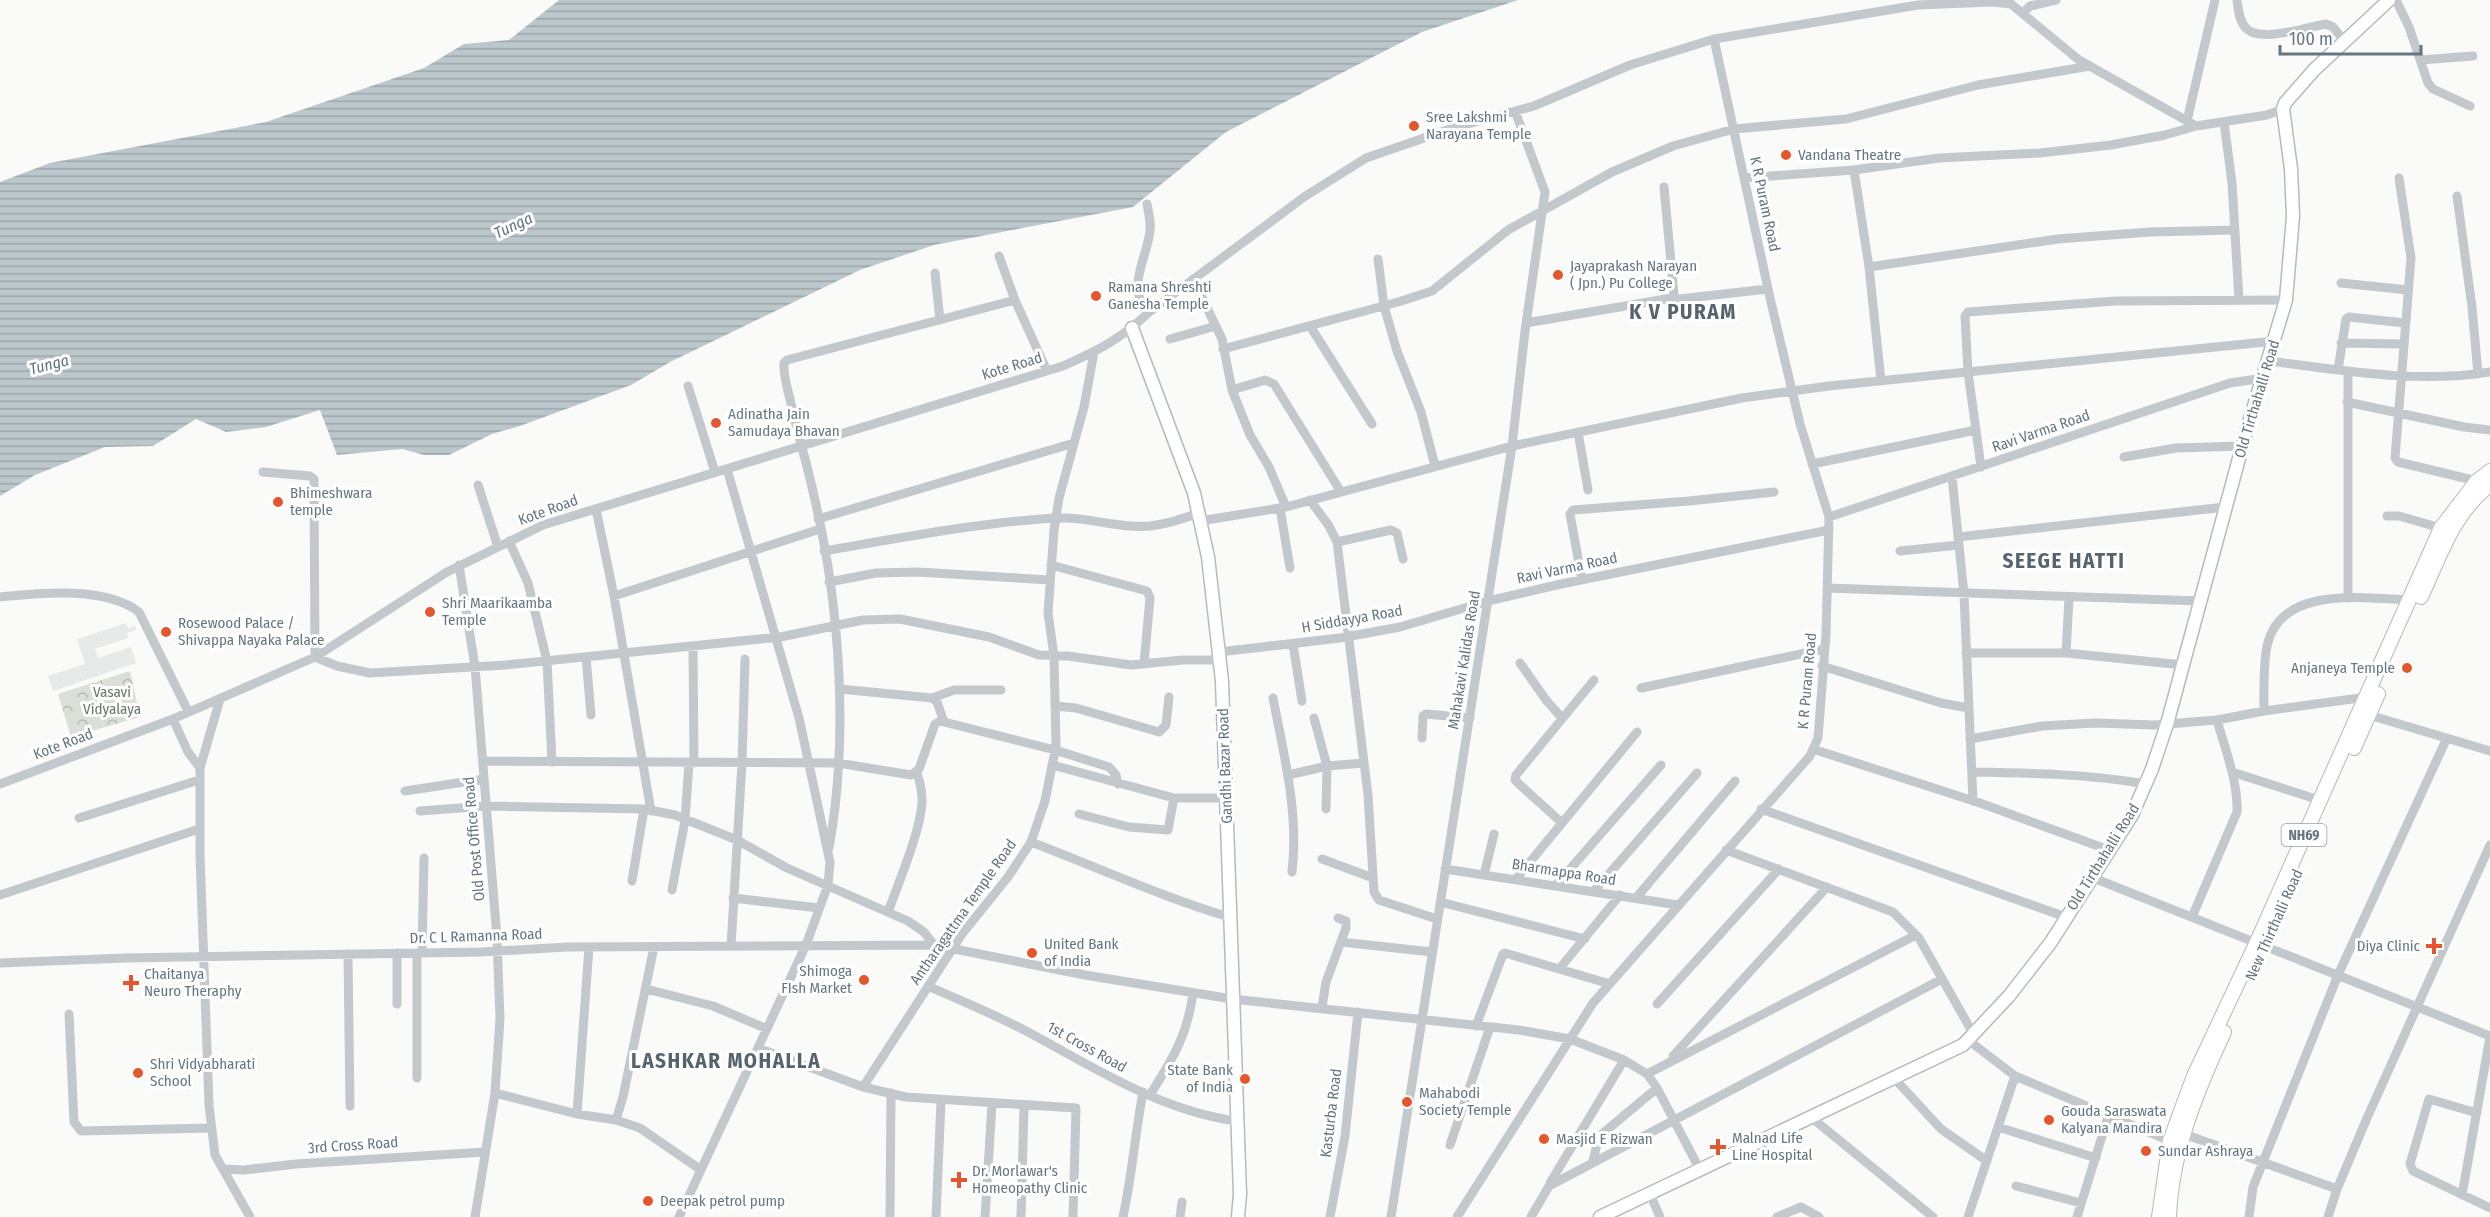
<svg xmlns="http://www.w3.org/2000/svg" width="2490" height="1217" viewBox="0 0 2490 1217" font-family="'Fira Sans Condensed',sans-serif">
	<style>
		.built { fill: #e8e9e9 }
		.park { fill: url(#park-crowns) }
		.water { fill: url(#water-rules) }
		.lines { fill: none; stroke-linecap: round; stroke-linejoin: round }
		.major-casing { stroke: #b5babe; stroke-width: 15 }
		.highway-casing { stroke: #b4b9bd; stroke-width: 16 }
		.minor { stroke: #c3c8cc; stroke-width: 9 }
		.major { stroke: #fff; stroke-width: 12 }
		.highway { stroke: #fff; stroke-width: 14 }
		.poi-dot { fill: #e4572e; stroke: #fff; stroke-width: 2 }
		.labels { text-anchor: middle; stroke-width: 6; stroke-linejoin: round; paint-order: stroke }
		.shield { fill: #fff; stroke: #939fa8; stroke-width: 1.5 }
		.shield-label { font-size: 14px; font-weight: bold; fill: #657683 }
		.poi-label { font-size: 15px; fill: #657683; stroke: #fff; text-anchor: start }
		.street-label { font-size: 15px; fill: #657683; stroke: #fff }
		.park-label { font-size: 15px; fill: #687a64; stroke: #fff }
		.water-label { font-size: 16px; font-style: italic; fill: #60757c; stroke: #fff }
		.district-label { font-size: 21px; font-weight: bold; letter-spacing: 1.5px; fill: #57646e; stroke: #fff }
	</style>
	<defs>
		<pattern id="park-crowns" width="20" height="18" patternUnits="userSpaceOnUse" patternTransform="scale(1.5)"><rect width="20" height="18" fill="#dadfd7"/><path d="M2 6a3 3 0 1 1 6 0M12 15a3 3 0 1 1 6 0" fill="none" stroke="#b4b9b4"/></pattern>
		<pattern id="water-rules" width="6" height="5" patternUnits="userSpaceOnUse" patternTransform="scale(1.5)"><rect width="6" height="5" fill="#bbc7cb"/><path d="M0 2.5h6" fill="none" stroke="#9ca6aa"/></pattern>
	</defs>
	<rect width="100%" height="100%" fill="#fafaf8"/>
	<path class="built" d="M 126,623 L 128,628 L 135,626 L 136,630 L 127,633 L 128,638 L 95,649 L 98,658 L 131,647 L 136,663 L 53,691 L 48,676 L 85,664 L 77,639 Z"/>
	<path class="park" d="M 130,671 L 140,717 L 71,737 L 58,694 Z"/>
	<path class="water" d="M 559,0 L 1518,0 L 1422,32 L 1226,132 L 1133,207 L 934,245 L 860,270 L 670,362 L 631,385 L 520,426 L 492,434 L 449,455 L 424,455 L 402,449 L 337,455 L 320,410 L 266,427 L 226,432 L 196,419 L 153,446 L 105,447 L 35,475 L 0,496 L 0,182 L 50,163 L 266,122 L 424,68 L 464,44 L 509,40 Z"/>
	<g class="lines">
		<defs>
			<path id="major" d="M 1132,328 L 1194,493 L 1208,557 L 1222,681 L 1240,1194 L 1238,1217
				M 1600,1217 L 1963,1045 L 2009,996 L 2051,942 L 2132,815 L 2152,769 L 2167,724 L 2247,429 L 2286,300 L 2293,216 L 2291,169 L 2283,109 L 2285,103 L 2314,70 L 2389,0"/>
			<path id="highway" d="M 2421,597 C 2439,558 2454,511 2490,485
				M 2354,748 L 2378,694
				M 2159,1217 L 2170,1141 L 2194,1076 L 2257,942 L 2441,528 L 2477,481 L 2490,471
				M 2169,1217 C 2171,1153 2197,1090 2224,1032"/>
		</defs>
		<use href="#major" class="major-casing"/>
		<use href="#highway" class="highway-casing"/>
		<path class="minor" d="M 2237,0 C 2238,9 2239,20 2245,27 C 2258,44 2306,27 2326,24 L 2333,27 L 2345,42
			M 2396,0 L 2409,27 L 2428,83 L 2433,89 L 2470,106
			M 2023,13 L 2030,6 L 2056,0
			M 2420,60 L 2473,56
			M 2187,121 L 2215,0
			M 2224,122 L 2232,183 L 2239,300
			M 1854,170 L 1869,267 L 1881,381
			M 1744,178 L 1854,170 L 1939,158 L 2040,153 L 2111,145 L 2165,135 L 2196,126
			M 2399,178 L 2411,258 L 2395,458 L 2398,462 L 2477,481
			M 2457,196 L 2472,307 L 2478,374
			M 1147,204 C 1149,215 1152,226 1149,237 C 1144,263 1127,290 1148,313
			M 999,256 L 1015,300 L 1047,371
			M 1378,259 L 1384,306 L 1397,351 L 1421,412 L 1435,466
			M 1869,267 L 2058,239 L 2150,232 L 2235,230
			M 935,273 L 940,320
			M 1193,279 L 1222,339 L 1232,390 L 1250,435 L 1269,467 L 1286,507
			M 2341,283 L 2408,290
			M 1670,300 L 1768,289
			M 1526,323 L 1672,298 L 1674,295 L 1664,187
			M 1310,326 L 1372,424
			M 1170,339 L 1216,326
			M 2341,343 L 2403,344
			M 1223,349 L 1398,302 L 1432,291 L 1508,230 L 1612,172 L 1673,146 L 1734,129 L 1846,119 L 1978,85 L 2090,66
			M 2269,361 C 2342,370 2417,384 2490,372
			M 2338,370 L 2346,319 L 2349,317 L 2405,323
			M 2348,371 L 2348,598
			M 688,386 L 715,472
			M 1232,390 L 1265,380 L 1274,384 L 1341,492
			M 2347,402 L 2464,427 L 2490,430
			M 1578,432 L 1588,490
			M 2124,457 L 2176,448 L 2242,446
			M 1812,464 L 1976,430
			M 1981,467 L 1968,372 L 1965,316 L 1968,312 L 2115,301 L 2286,300
			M 263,472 L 310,476 L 314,479 L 315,657 L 337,666 L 370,673 L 506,665 L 780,637 L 863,620 L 900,619 L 989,637 L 1039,655 L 1068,656 L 1131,665 L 1183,660 L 1220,660
			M 1952,477 L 1964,594 L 1973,801
			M 478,485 L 498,547
			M 1310,500 L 1329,526 L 1337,542 L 1368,795 L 1374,892 L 1379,900 L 1437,919
			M 1280,508 L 1290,568
			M 596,509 L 614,596 L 651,811
			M 2387,516 L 2399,516 L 2441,528
			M 1829,517 L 2230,383 L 2264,378
			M 818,519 L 1074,443
			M 1200,521 L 1286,507 L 1512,446 L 1742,398 L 1829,386 L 2275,341
			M 1958,537 L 2225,507
			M 509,541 L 528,583 L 547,661 L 552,762
			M 1337,542 L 1391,530 L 1397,533 L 1403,559
			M 824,551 C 900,538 977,523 1054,518 C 1086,516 1118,529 1150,526 C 1166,524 1183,519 1198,513
			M 1900,551 L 1959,545
			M 459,565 L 475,667 L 497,938 L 500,1019 L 495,1093 L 475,1217
			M 1051,565 L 1147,591 L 1150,598 L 1144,664
			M 1582,580 L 1570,514 L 1573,510 L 1689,501 L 1774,492
			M 829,582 L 876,573 L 918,572 L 1050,580
			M 1827,588 L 2200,601
			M 614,596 L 820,529
			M 0,597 C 42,593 104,586 139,612 L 188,711
			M 1293,644 L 1302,701
			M 693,646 L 694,763
			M 1219,652 L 1340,638 L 1400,627 L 1488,601 L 1561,584 L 1829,530
			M 1966,653 L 2066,653 L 2183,665
			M 2066,653 L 2069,598
			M 586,657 L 591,715
			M 1520,663 L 1546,700 L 1562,718
			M 1822,666 L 1941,703 L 1969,708
			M 1641,688 L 1824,649
			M 840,689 L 932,698 L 937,702 L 944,722
			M 932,698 L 954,690 L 1001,690
			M 1273,698 C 1284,755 1299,813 1292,872
			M 220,699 L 200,768 L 200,855 L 209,1105 L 215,1155 L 250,1217
			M 1055,706 L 1076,708 L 1159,732 L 1166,725 L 1169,697
			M 2264,711 C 2264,690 2263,667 2267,646 C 2280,585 2364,598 2409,600
			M 2369,715 L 2490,751
			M 1314,718 L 1327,766 L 1326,809
			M 173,719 L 188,752 L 200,768
			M 1422,738 L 1423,716 L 1426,714 L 1470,718
			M 1970,739 L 2042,726 L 2095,723 L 2155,725 L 2217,720 L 2264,711 L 2367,697
			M 1813,749 L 1980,803 L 2109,850
			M 483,761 L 838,763 L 911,775 L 919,769 L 935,724 L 940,721 L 1055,750 L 1109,767 L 1116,775 L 1118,784
			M 1052,765 L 1174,798 L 1226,798
			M 1972,772 C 2030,773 2088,774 2146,784
			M 2232,772 L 2319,800
			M 1288,775 L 1327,766 L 1364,763
			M 0,784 L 173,719 L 315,657 L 447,572 L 543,525 L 1063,366 C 1097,351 1121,339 1148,313 L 1304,197 L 1366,158 L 1453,128 L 1534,106 L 1630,65 L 1714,39 L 1918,5 L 1992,2 L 2011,4 L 2079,60 L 2196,126 L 2267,115 L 2283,109
			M 405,791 L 484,779
			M 1761,809 L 2066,917
			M 420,811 L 487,806 L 644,809 L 675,815 L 737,840 L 787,868 L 908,921 L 924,932 L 934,945
			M 1079,814 L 1129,827 L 1168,830 L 1174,798
			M 79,818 L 199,780
			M 1562,823 L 1519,784 L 1515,780 L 1516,775 L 1594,680
			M 1031,842 C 1097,867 1162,897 1229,917
			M 829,848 C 849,737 840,605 814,496 C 807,463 797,432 790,399 C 787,387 783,375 784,363 L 787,360 L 1015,300
			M 1726,850 L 1893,912 L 1919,938 L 1974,1035
			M 1322,859 L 1373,878
			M 1445,869 L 1678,905
			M 1484,875 L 1494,834
			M 2091,877 L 2490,1036
			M 1516,879 L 1637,732
			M 632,881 L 644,809
			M 1556,885 L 1661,765
			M 672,890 L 685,820 L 689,763
			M 1594,891 L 1697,773
			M 0,895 L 199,829
			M 733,898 L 819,908
			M 1636,898 L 1735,781
			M 1440,902 L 1585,939
			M 888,912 C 898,884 922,828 922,800 C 922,790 920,782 917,773
			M 2192,917 L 2237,812 C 2238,781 2225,749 2217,720
			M 1341,942 L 1432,952
			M 731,946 L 742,763 L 745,659
			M 417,953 L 417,1078
			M 422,953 L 424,858
			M 348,954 L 350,1106
			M 0,963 L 125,958 L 481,952 L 567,947 L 934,945 L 1085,975 L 1232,999 L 1519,1030 L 1570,1039 L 1624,1060 L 1647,1074 L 1657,1088 L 1700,1170
			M 1560,968 L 1620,895
			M 928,986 C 961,1001 996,1015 1028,1032 C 1095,1068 1161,1111 1237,1121
			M 646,989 L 713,1006 L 767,1029
			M 397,1004 L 397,953
			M 1657,1004 L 1779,869
			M 1322,1007 L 1326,982 L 1346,928 L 1346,921 L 1338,918
			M 69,1014 L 74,1122 L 81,1131 L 211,1128
			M 1476,1026 L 1503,954 L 1505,953 L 1610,984
			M 1968,1040 L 2015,1076 L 2170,1141
			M 758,1048 L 863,1087 L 906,1097 L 1076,1108 L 1073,1217
			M 1673,1056 L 1827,887
			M 1647,1074 L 1916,935
			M 1894,1078 L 1941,1129 L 1987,1161
			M 863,1087 L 962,934 L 1008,877 L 1031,842 L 1045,801 L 1056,746 L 1054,656 L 1048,613 L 1054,530 L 1059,498 L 1084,407 L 1094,352
			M 495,1093 L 577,1114 L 616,1120 L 640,1128 L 701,1170
			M 1150,1095 C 1173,1058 1187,1037 1193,993
			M 2477,1113 L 2429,1099 L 2410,1164 L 2413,1171 L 2490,1208
			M 577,1114 L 589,947
			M 1812,1118 L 1933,1217
			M 616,1120 L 623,1097 L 654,947
			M 1998,1127 L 2096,1158
			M 2184,1134 L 2337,1189
			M 1450,1145 L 1490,1027
			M 1593,1161 L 1597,1144 L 1602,1134 L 1657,1088
			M 223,1169 L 244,1170 L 296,1164 L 485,1152
			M 1550,1183 L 1624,1060
			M 2016,1186 L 2081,1203
			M 1650,1194 L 1660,1217
			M 2462,1195 L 2490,1037
			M 679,1217 L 806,945 L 828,885 L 830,862 L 799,718 L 727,469
			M 890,1217 L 891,1093
			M 936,1217 L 941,1101
			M 985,1217 L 992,1104
			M 1021,1217 L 1024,1106
			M 1123,1217 C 1132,1176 1135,1134 1143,1092
			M 1180,1217 L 1182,1202
			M 1330,1217 L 1345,1136 L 1358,1012
			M 1391,1217 L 1512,446 L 1525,331 L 1545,192 L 1515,111
			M 1457,1217 L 1593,1003 L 1810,756 L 1818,738 L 1826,635 L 1829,517 L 1800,424 L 1770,298 L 1714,39
			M 1531,1217 L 1549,1186 L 1942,979
			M 1777,1217 L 1801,1207 L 1819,1217
			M 1968,1217 L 2015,1076
			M 2077,1217 L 2108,1117
			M 2249,1217 L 2253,1187 L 2338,975 L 2446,740
			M 2328,1217 L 2337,1189 L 2367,1118 L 2490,845"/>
		<use href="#major" class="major"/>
		<use href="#highway" class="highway"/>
	</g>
	<g class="poi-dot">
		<circle cx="1414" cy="126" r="6"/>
		<circle cx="1786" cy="155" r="6"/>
		<circle cx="1558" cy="275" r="6"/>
		<circle cx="1096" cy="296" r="6"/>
		<circle cx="716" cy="423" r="6"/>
		<circle cx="278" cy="502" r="6"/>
		<circle cx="430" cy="612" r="6"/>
		<circle cx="166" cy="632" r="6"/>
		<circle cx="2407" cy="668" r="6"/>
		<path d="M2431 937h6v6h6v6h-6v6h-6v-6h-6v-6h6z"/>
		<circle cx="1032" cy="953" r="6"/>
		<circle cx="864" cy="980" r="6"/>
		<path d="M128 974h6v6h6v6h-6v6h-6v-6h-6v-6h6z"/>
		<circle cx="138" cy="1073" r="6"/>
		<circle cx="1245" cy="1079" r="6"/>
		<circle cx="1407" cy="1102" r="6"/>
		<circle cx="2049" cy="1120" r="6"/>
		<circle cx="1544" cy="1139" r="6"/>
		<path d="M1715 1138h6v6h6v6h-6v6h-6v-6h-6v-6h6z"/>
		<circle cx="2146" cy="1151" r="6"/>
		<path d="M956 1171h6v6h6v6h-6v6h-6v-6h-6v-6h6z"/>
		<circle cx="648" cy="1201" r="6"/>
	</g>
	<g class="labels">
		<rect class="shield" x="2281.5" y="824" width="45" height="22" rx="4.5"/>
		<g class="shield-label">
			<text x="2304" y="840">NH69</text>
		</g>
		<g class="poi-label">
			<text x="1426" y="122">Sree Lakshmi<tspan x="1426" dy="17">Narayana Temple</tspan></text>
			<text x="1798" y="160">Vandana Theatre</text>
			<text x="1570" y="271">Jayaprakash Narayan<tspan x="1570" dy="17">( Jpn.) Pu College</tspan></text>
			<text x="1108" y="292">Ramana Shreshti<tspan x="1108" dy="17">Ganesha Temple</tspan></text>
			<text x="728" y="419">Adinatha Jain<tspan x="728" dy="17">Samudaya Bhavan</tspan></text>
			<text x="290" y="498">Bhimeshwara<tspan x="290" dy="17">temple</tspan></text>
			<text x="442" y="608">Shri Maarikaamba<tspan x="442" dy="17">Temple</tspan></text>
			<text x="178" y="628">Rosewood Palace /<tspan x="178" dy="17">Shivappa Nayaka Palace</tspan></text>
			<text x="2395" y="673" text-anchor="end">Anjaneya Temple</text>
			<text x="1044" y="949">United Bank<tspan x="1044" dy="17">of India</tspan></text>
			<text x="2420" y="951" text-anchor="end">Diya Clinic</text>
			<text x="852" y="976" text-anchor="end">Shimoga<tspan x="852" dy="17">FIsh Market</tspan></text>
			<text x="144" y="979">Chaitanya<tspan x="144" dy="17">Neuro Theraphy</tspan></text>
			<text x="150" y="1069">Shri Vidyabharati<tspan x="150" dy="17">School</tspan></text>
			<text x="1233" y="1075" text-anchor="end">State Bank<tspan x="1233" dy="17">of India</tspan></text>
			<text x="1419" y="1098">Mahabodi<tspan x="1419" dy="17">Society Temple</tspan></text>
			<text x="2061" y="1116">Gouda Saraswata<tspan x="2061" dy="17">Kalyana Mandira</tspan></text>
			<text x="1732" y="1143">Malnad Life<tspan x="1732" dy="17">Line Hospital</tspan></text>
			<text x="1556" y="1144">Masjid E Rizwan</text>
			<text x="2158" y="1156">Sundar Ashraya</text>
			<text x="972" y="1176">Dr. Morlawar's<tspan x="972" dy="17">Homeopathy Clinic</tspan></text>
			<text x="660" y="1206">Deepak petrol pump</text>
		</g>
		<g class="street-label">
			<text transform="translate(1765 204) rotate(78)" y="5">K R Puram Road</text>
			<text transform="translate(1012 366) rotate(-17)" y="5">Kote Road</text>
			<text transform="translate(2257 399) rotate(-73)" y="5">Old Tirthahalli Road</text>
			<text transform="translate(2041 431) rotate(-19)" y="5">Ravi Varma Road</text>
			<text transform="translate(548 510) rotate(-20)" y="5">Kote Road</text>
			<text transform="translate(1567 568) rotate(-12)" y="5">Ravi Varma Road</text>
			<text transform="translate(1352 619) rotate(-10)" y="5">H Siddayya Road</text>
			<text transform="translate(1464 660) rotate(-81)" y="5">Mahakavi Kalidas Road</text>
			<text transform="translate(1807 681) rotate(-85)" y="5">K R Puram Road</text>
			<text transform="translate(63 744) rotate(-21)" y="5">Kote Road</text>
			<text transform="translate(1225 766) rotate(-92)" y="5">Gandhi Bazar Road</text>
			<text transform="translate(474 839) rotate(-95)" y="5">Old Post Office Road</text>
			<text transform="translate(2103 857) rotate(-58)" y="5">Old Tirthahalli Road</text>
			<text transform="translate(1564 872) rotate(9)" y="5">Bharmappa Road</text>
			<text transform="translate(963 912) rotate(-55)" y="5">Antharagattma Temple Road</text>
			<text transform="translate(2274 925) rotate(-66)" y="5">New Thirthalli Road</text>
			<text transform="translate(476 936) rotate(-2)" y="5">Dr. C L Ramanna Road</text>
			<text transform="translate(1087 1047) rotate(29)" y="5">1st Cross Road</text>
			<text transform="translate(1331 1113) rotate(-83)" y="5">Kasturba Road</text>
			<text transform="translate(353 1145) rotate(-4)" y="5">3rd Cross Road</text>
		</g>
		<g class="park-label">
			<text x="112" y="697">Vasavi<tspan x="112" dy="17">Vidyalaya</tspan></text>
		</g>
		<g class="water-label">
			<text transform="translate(513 225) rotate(-25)" y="6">Tunga</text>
			<text transform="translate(49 364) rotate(-14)" y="6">Tunga</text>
		</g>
		<g class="district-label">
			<text x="1683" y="319">K V PURAM</text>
			<text x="2064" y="568">SEEGE HATTI</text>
			<text x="726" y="1068">LASHKAR MOHALLA</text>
		</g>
	</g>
	<path d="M2280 45v9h141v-9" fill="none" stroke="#657683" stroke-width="3"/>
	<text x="2289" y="45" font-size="18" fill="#657683" stroke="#ffffff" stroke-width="4.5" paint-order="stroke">100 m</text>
</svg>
